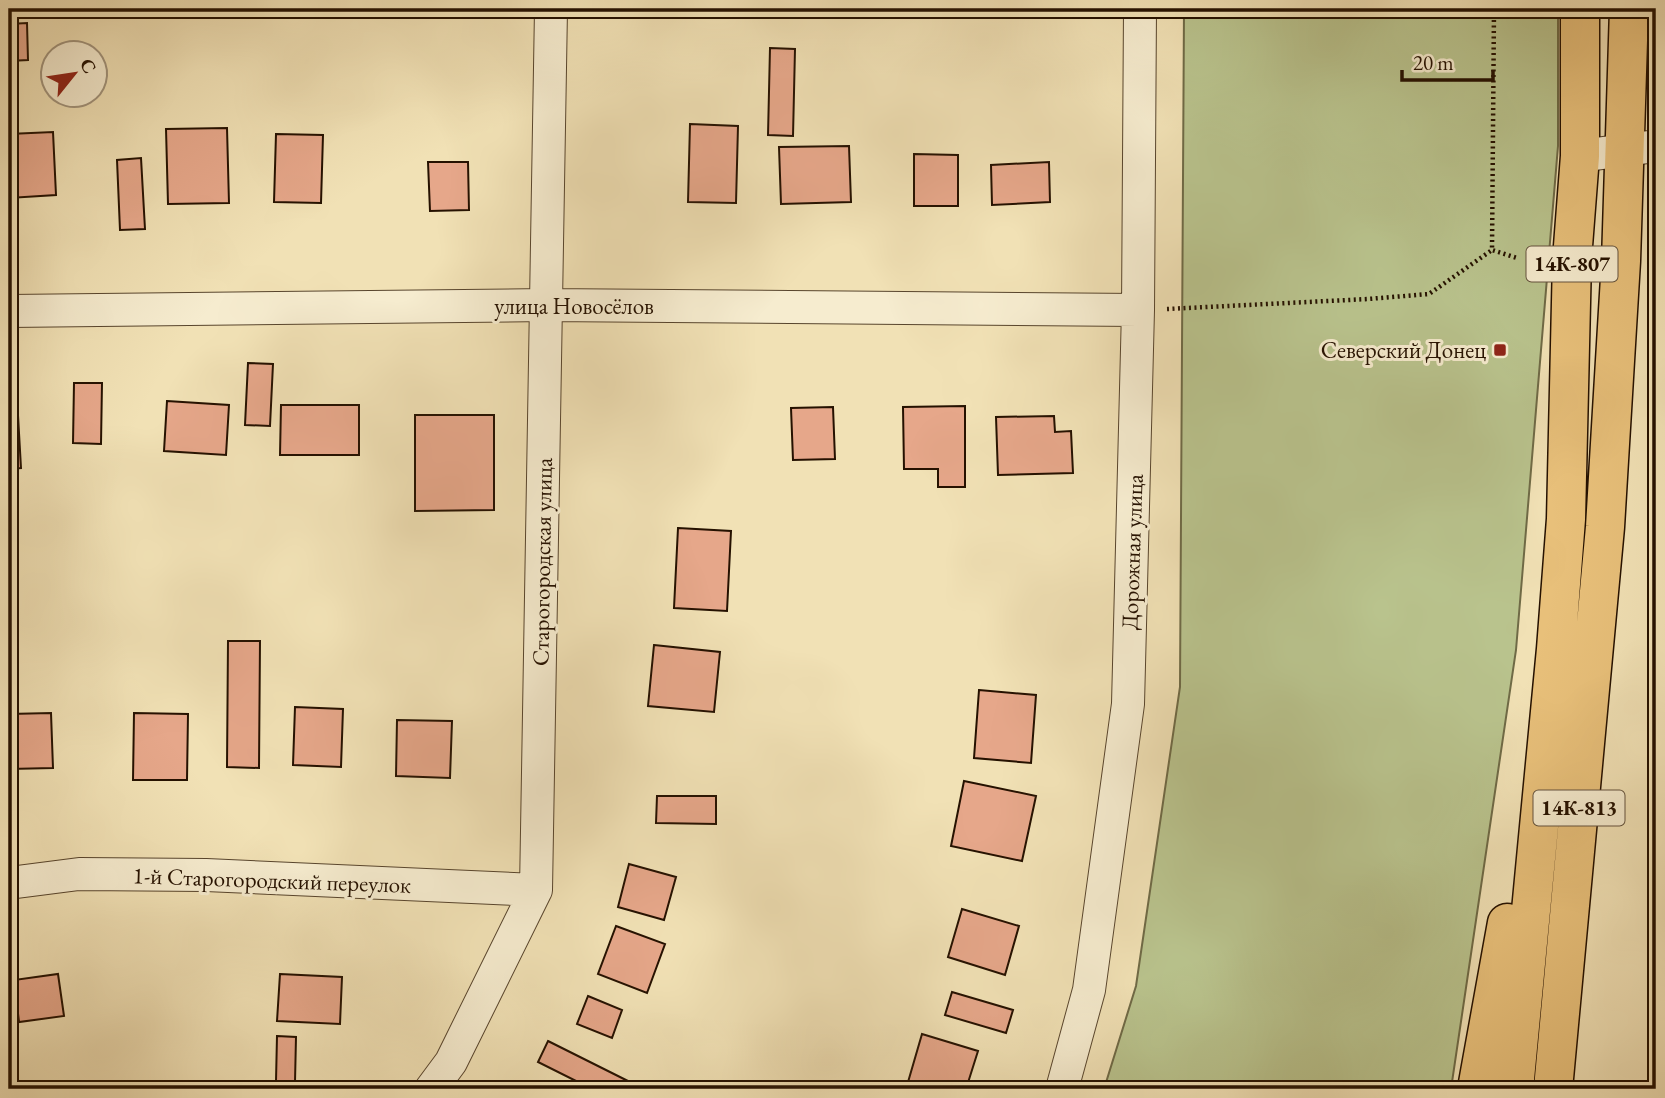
<svg xmlns="http://www.w3.org/2000/svg" width="1665" height="1098" viewBox="0 0 1665 1098" font-family="'EB Garamond',serif">
	<style>
		.green { fill: #b9c38d; stroke: #6f6a46; stroke-width: 2 }
		.building { fill: #e6a78a; stroke: #251100; stroke-width: 2 }
		.lines { fill: none; stroke-linecap: round; stroke-linejoin: round }
		.street-casing { stroke: #58452d; stroke-width: 34 }
		.primary-casing { stroke: #251100; stroke-width: 41 }
		.path { stroke: #251100; stroke-width: 4.5; stroke-dasharray: 2 3.5; stroke-linecap: butt }
		.street { stroke: #f6eccf; stroke-width: 32 }
		.primary { stroke: #e8c07a; stroke-width: 38 }
		.poi-dot { fill: #8f2418; stroke: #f6eccf; stroke-width: 2.5 }
		.labels { text-anchor: middle; stroke-width: 6; stroke-linejoin: round; paint-order: stroke }
		.shield { fill: #f6eccf; stroke: #64533e; stroke-width: 2 }
		.shield-label { font-size: 21px; font-weight: bold; fill: #251100 }
		.street-label { font-size: 23px; fill: #251100; stroke: #f6eccf }
		.poi-label { font-size: 23px; fill: #251100; stroke: #f6eccf; text-anchor: end }
	</style>
	<rect width="100%" height="100%" fill="#f1e1b5"/>
	<filter id="stains"><feTurbulence type="fractalNoise" baseFrequency=".00286" numOctaves="4"/><feColorMatrix values="0 0 0 0 .2 0 0 0 0 .09 0 0 0 0 .02 0 0 0 .5 -.17"/></filter>
	<radialGradient id="worn" r=".72"><stop offset=".6" stop-color="#630" stop-opacity="0"/><stop offset="1" stop-color="#630" stop-opacity=".3"/></radialGradient>
	<path class="green" d="M 1184,9 L 1558,9 L 1558,146 L 1516,650 L 1451,1089 L 1104,1089 L 1136,986 L 1180,687 Z"/>
	<path class="building" d="M 27,23 L 28,60 L 9,61 L 9,24 Z
		M 770,48 L 795,49 L 793,136 L 768,135 Z
		M 690,124 L 738,126 L 736,203 L 688,202 Z
		M 227,128 L 229,203 L 168,204 L 166,129 Z
		M 53,132 L 56,195 L 9,198 L 9,134 Z
		M 276,134 L 323,135 L 321,203 L 274,202 Z
		M 849,146 L 851,202 L 781,204 L 779,147 Z
		M 914,154 L 958,155 L 958,206 L 914,206 Z
		M 141,158 L 145,229 L 120,230 L 117,160 Z
		M 428,162 L 468,162 L 469,210 L 430,211 Z
		M 1049,162 L 1050,202 L 992,205 L 991,165 Z
		M 248,363 L 273,364 L 270,426 L 245,425 Z
		M 74,383 L 102,383 L 101,444 L 73,443 Z
		M 9,398 L 17,398 L 21,468 L 9,469 Z
		M 167,401 L 229,405 L 226,455 L 164,451 Z
		M 281,405 L 359,405 L 359,455 L 280,455 Z
		M 965,406 L 965,487 L 938,487 L 938,469 L 904,469 L 903,407 Z
		M 833,407 L 835,459 L 793,460 L 791,408 Z
		M 415,415 L 494,415 L 494,510 L 415,511 Z
		M 1054,416 L 1055,432 L 1071,431 L 1073,473 L 998,475 L 996,417 Z
		M 678,528 L 731,531 L 727,611 L 674,608 Z
		M 228,641 L 260,641 L 259,768 L 227,767 Z
		M 654,645 L 720,652 L 714,712 L 648,706 Z
		M 979,690 L 1036,695 L 1031,763 L 974,758 Z
		M 295,707 L 343,709 L 341,767 L 293,765 Z
		M 51,713 L 53,768 L 9,769 L 9,714 Z
		M 134,713 L 188,714 L 187,780 L 133,780 Z
		M 397,720 L 452,721 L 450,778 L 396,776 Z
		M 964,781 L 1036,796 L 1022,861 L 951,846 Z
		M 657,796 L 716,796 L 716,824 L 656,823 Z
		M 629,864 L 676,877 L 664,920 L 618,907 Z
		M 962,909 L 1019,926 L 1005,975 L 948,957 Z
		M 616,926 L 665,944 L 647,993 L 598,974 Z
		M 58,974 L 64,1016 L 19,1022 L 14,980 Z
		M 280,974 L 342,977 L 340,1024 L 277,1021 Z
		M 952,992 L 1013,1010 L 1006,1033 L 945,1015 Z
		M 588,996 L 622,1010 L 612,1038 L 577,1024 Z
		M 922,1034 L 978,1051 L 966,1089 L 906,1089 Z
		M 277,1036 L 296,1037 L 295,1082 L 276,1081 Z
		M 548,1041 L 634,1084 L 631,1089 L 592,1089 L 538,1062 Z"/>
	<g class="lines">
		<defs>
			<path id="street" d="M 1580,156 L 1656,146
				M 9,311 L 546,305 L 1138,310
				M 9,883 L 79,874 L 206,875 L 536,890
				M 431,1089 L 451,1062 L 536,890 L 551,9
				M 1062,1089 L 1089,990 L 1128,704 L 1138,310 L 1140,9"/>
			<path id="primary" d="M 1477,1089 L 1507,923
				M 1514,1089 L 1556,649 L 1566,519 L 1572,259 L 1580,156 L 1580,9
				M 1553,1089 L 1605,527 L 1621,261 L 1629,9"/>
		</defs>
		<use href="#street" class="street-casing"/>
		<use href="#primary" class="primary-casing"/>
		<path class="path" d="M 1494,9 L 1492,250 L 1517,258
			M 1167,309 L 1368,299 L 1429,294 L 1492,250"/>
		<use href="#street" class="street"/>
		<use href="#primary" class="primary"/>
	</g>
	<rect class="poi-dot" x="1493" y="343" width="14" height="14" rx="3.5"/>
	<g class="labels">
		<g class="shield">
			<rect x="1526.5" y="246.5" width="91" height="35" rx="5"/>
			<rect x="1533.5" y="790.5" width="91" height="35" rx="5"/>
		</g>
		<g class="shield-label">
			<text x="1572" y="271">14К-807</text>
			<text x="1579" y="815">14К-813</text>
		</g>
		<g class="street-label">
			<text x="574" y="314">улица Новосёлов</text>
			<text transform="translate(1132 552) rotate(-88)" y="8">Дорожная улица</text>
			<text transform="translate(542 562) rotate(-89)" y="8">Старогородская улица</text>
			<text transform="translate(272 880) rotate(2)" y="8">1-й Старогородский переулок</text>
		</g>
		<g class="poi-label">
			<text x="1486" y="358">Северский Донец</text>
		</g>
	</g>
	<rect width="1665" height="1098" fill="none" stroke="#f1e1b5" stroke-width="35"/>
	<rect x="10" y="10" width="1644" height="1077" fill="none" stroke="#251100" stroke-width="3.5"/>
	<rect x="18" y="18" width="1630" height="1063" fill="none" stroke="#251100" stroke-width="2"/>
	<g transform="translate(74 74) rotate(60)"><circle r="33" fill="#f6eccf" stroke="#a2947c" stroke-width="2"/>
	<path d="M0-5L12 26L0 18L-12 26Z" fill="#8f2418"/>
	<text y="-10" font-size="19" font-weight="bold" text-anchor="middle" fill="#251100">С</text>
	</g>
	<path d="M1402 70v10h91v-10" fill="none" stroke="#251100" stroke-width="3.5"/>
	<text x="1413" y="70" font-size="21" fill="#251100" stroke="#f6eccf" stroke-width="5" paint-order="stroke">20 m</text>
	<rect width="100%" height="100%" filter="url(#stains)"/>
	<rect width="100%" height="100%" fill="url(#worn)"/>
</svg>
